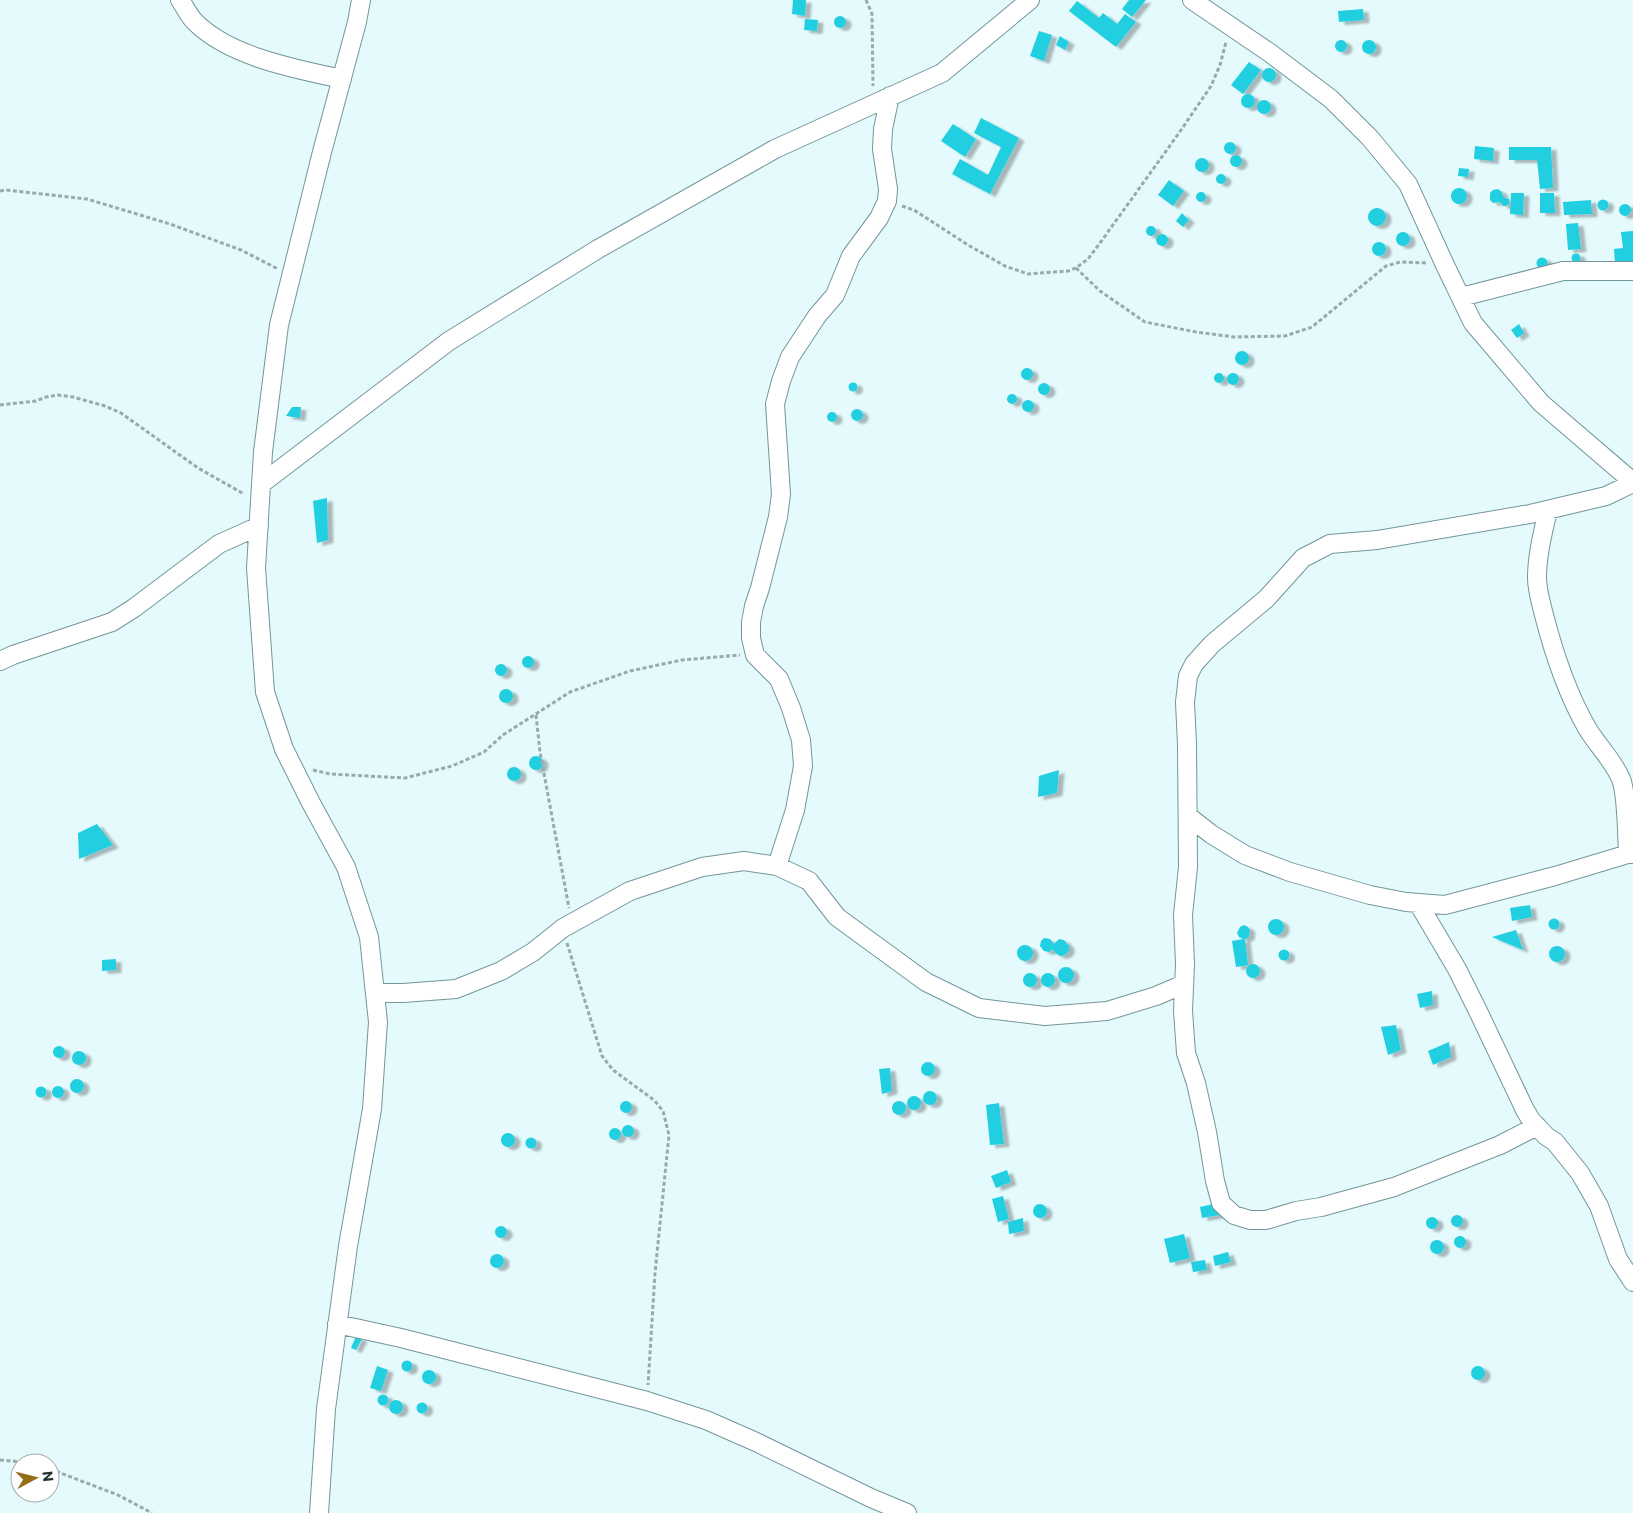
<svg xmlns="http://www.w3.org/2000/svg" width="1633" height="1513" viewBox="0 0 1633 1513" font-family="Commissioner,sans-serif">
	<style>
		.building { fill: #20cfe0; filter: url(#shadow) }
		.lines { fill: none; stroke-linecap: round; stroke-linejoin: round }
		.minor-casing { stroke: #73969a; stroke-width: 20 }
		.path { stroke: #97aaac; stroke-width: 3; stroke-dasharray: 4 2.5; stroke-linecap: butt }
		.minor { stroke: #fff; stroke-width: 18 }
	</style>
	<defs>
		<filter id="shadow"><feDropShadow dx="5.5" dy="3" stdDeviation="1" flood-color="#0004"/></filter>
	</defs>
	<rect width="100%" height="100%" fill="#e4fafd"/>
	<path class="building" d="M 793,0 L 806,0 L 805,16 L 792,14 Z
		M 1129,0 L 1146,0 L 1132,17 L 1122,9 Z
		M 1077,1 L 1099,18 L 1103,13 L 1117,24 L 1125,14 L 1136,22 L 1116,47 L 1069,11 Z
		M 1363,9 L 1364,20 L 1339,22 L 1338,11 Z
		M834 22a6 6 0 1 1 12 0a6 6 0 1 1-12 0Z
		M 805,19 L 818,20 L 817,31 L 804,30 Z
		M 1039,31 L 1052,35 L 1044,61 L 1030,56 Z
		M 1060,36 L 1069,42 L 1065,50 L 1056,45 Z
		M1362 47a7 7 0 1 1 14 0a7 7 0 1 1-14 0Z
		M1335 46a6 6 0 1 1 12 0a6 6 0 1 1-12 0Z
		M 1249,62 L 1261,70 L 1243,94 L 1231,85 Z
		M1262 75a7 7 0 1 1 14 0a7 7 0 1 1-14 0Z
		M1241 101a7 7 0 1 1 14 0a7 7 0 1 1-14 0Z
		M1257 107a7 7 0 1 1 14 0a7 7 0 1 1-14 0Z
		M 981,118 L 1019,138 L 990,194 L 952,174 L 960,159 L 988,175 L 1001,147 L 974,133 Z
		M 953,124 L 976,139 L 965,157 L 941,141 Z
		M1224 148a6 6 0 1 1 12 0a6 6 0 1 1-12 0Z
		M 1475,146 L 1494,148 L 1493,161 L 1474,159 Z
		M 1509,147 L 1551,147 L 1553,188 L 1540,189 L 1537,160 L 1509,160 Z
		M1230 161a6 6 0 1 1 12 0a6 6 0 1 1-12 0Z
		M1195 165a7 7 0 1 1 14 0a7 7 0 1 1-14 0Z
		M 1459,168 L 1469,169 L 1468,177 L 1458,176 Z
		M1216 179a5 5 0 1 1 10 0a5 5 0 1 1-10 0Z
		M 1169,180 L 1184,191 L 1173,206 L 1158,195 Z
		M1451 196a8 8 0 1 1 16 0a8 8 0 1 1-16 0Z
		M 1498,189 L 1502,192 L 1503,197 L 1509,199 L 1509,204 L 1506,206 L 1503,206 L 1500,202 L 1493,203 L 1490,200 L 1490,193 L 1493,190 Z
		M1196 197a5 5 0 1 1 10 0a5 5 0 1 1-10 0Z
		M 1511,193 L 1524,193 L 1523,215 L 1510,214 Z
		M 1540,193 L 1554,193 L 1555,213 L 1540,213 Z
		M1597.5 205a5.5 5.5 0 1 1 11 0a5.5 5.5 0 1 1-11 0Z
		M 1591,200 L 1592,214 L 1564,215 L 1563,202 Z
		M1619 210a6 6 0 1 1 12 0a6 6 0 1 1-12 0Z
		M1368 217a9 9 0 1 1 18 0a9 9 0 1 1-18 0Z
		M 1182,213 L 1189,220 L 1183,227 L 1176,221 Z
		M 1578,223 L 1581,249 L 1568,250 L 1566,224 Z
		M1146 231a5 5 0 1 1 10 0a5 5 0 1 1-10 0Z
		M 1633,231 L 1633,262 L 1615,263 L 1614,249 L 1623,248 L 1621,232 Z
		M1396 239a7 7 0 1 1 14 0a7 7 0 1 1-14 0Z
		M1156 240a6 6 0 1 1 12 0a6 6 0 1 1-12 0Z
		M1372 249a7 7 0 1 1 14 0a7 7 0 1 1-14 0Z
		M1571.5 258a4.5 4.5 0 1 1 9 0a4.5 4.5 0 1 1-9 0Z
		M1536.5 263a5.5 5.5 0 1 1 11 0a5.5 5.5 0 1 1-11 0Z
		M 1519,324 L 1524,333 L 1517,338 L 1511,330 Z
		M1235 358a7 7 0 1 1 14 0a7 7 0 1 1-14 0Z
		M1021 374a6 6 0 1 1 12 0a6 6 0 1 1-12 0Z
		M1214 378a5 5 0 1 1 10 0a5 5 0 1 1-10 0Z
		M1227 379a6 6 0 1 1 12 0a6 6 0 1 1-12 0Z
		M848.5 387a4.5 4.5 0 1 1 9 0a4.5 4.5 0 1 1-9 0Z
		M1038 389a6 6 0 1 1 12 0a6 6 0 1 1-12 0Z
		M1007 399a5 5 0 1 1 10 0a5 5 0 1 1-10 0Z
		M1022 406a6 6 0 1 1 12 0a6 6 0 1 1-12 0Z
		M 292,407 L 301,407 L 300,418 L 286,416 Z
		M851 415a6 6 0 1 1 12 0a6 6 0 1 1-12 0Z
		M827 417a5 5 0 1 1 10 0a5 5 0 1 1-10 0Z
		M 327,498 L 328,540 L 317,543 L 313,501 Z
		M522 662a6 6 0 1 1 12 0a6 6 0 1 1-12 0Z
		M495 670a6 6 0 1 1 12 0a6 6 0 1 1-12 0Z
		M499 696a7 7 0 1 1 14 0a7 7 0 1 1-14 0Z
		M529 763a7 7 0 1 1 14 0a7 7 0 1 1-14 0Z
		M507 774a7 7 0 1 1 14 0a7 7 0 1 1-14 0Z
		M 1059,770 L 1057,793 L 1038,797 L 1039,776 Z
		M 97,824 L 113,845 L 79,859 L 78,833 Z
		M 1530,905 L 1532,917 L 1512,921 L 1510,908 Z
		M1548.5 924a5.5 5.5 0 1 1 11 0a5.5 5.5 0 1 1-11 0Z
		M1268 927a8 8 0 1 1 16 0a8 8 0 1 1-16 0Z
		M 1244,925 L 1248,927 L 1250,930 L 1249,937 L 1245,939 L 1248,965 L 1236,967 L 1232,941 L 1243,939 L 1239,937 L 1237,933 L 1240,927 Z
		M 1516,930 L 1523,950 L 1492,937 Z
		M 1044,938 L 1050,939 L 1054,944 L 1059,939 L 1064,940 L 1069,946 L 1069,951 L 1065,955 L 1060,956 L 1055,953 L 1053,949 L 1049,952 L 1044,951 L 1040,946 L 1041,941 Z
		M1017 953a8 8 0 1 1 16 0a8 8 0 1 1-16 0Z
		M1549 954a8 8 0 1 1 16 0a8 8 0 1 1-16 0Z
		M1278.5 955a5.5 5.5 0 1 1 11 0a5.5 5.5 0 1 1-11 0Z
		M 116,959 L 116,970 L 102,971 L 102,960 Z
		M1246 971a7 7 0 1 1 14 0a7 7 0 1 1-14 0Z
		M1058 975a8 8 0 1 1 16 0a8 8 0 1 1-16 0Z
		M1041 980a7 7 0 1 1 14 0a7 7 0 1 1-14 0Z
		M1023 980a7 7 0 1 1 14 0a7 7 0 1 1-14 0Z
		M 1432,991 L 1433,1005 L 1420,1008 L 1417,994 Z
		M 1396,1025 L 1401,1050 L 1388,1055 L 1381,1027 Z
		M 1449,1042 L 1451,1057 L 1433,1065 L 1428,1051 Z
		M53 1052a6 6 0 1 1 12 0a6 6 0 1 1-12 0Z
		M72 1058a7 7 0 1 1 14 0a7 7 0 1 1-14 0Z
		M921 1069a7 7 0 1 1 14 0a7 7 0 1 1-14 0Z
		M 890,1068 L 892,1091 L 882,1094 L 879,1069 Z
		M70 1086a7 7 0 1 1 14 0a7 7 0 1 1-14 0Z
		M52 1092a6 6 0 1 1 12 0a6 6 0 1 1-12 0Z
		M35.5 1092a5.5 5.5 0 1 1 11 0a5.5 5.5 0 1 1-11 0Z
		M923 1098a7 7 0 1 1 14 0a7 7 0 1 1-14 0Z
		M907 1103a7 7 0 1 1 14 0a7 7 0 1 1-14 0Z
		M892 1108a7 7 0 1 1 14 0a7 7 0 1 1-14 0Z
		M620 1107a6 6 0 1 1 12 0a6 6 0 1 1-12 0Z
		M 999,1103 L 1004,1144 L 990,1145 L 986,1105 Z
		M622 1131a6 6 0 1 1 12 0a6 6 0 1 1-12 0Z
		M609 1134a6 6 0 1 1 12 0a6 6 0 1 1-12 0Z
		M501 1140a7 7 0 1 1 14 0a7 7 0 1 1-14 0Z
		M525.5 1143a5.5 5.5 0 1 1 11 0a5.5 5.5 0 1 1-11 0Z
		M 1007,1170 L 1011,1182 L 996,1188 L 991,1176 Z
		M 1003,1196 L 1009,1219 L 998,1222 L 992,1199 Z
		M 1218,1203 L 1220,1215 L 1202,1218 L 1200,1207 Z
		M1033 1211a7 7 0 1 1 14 0a7 7 0 1 1-14 0Z
		M1451 1221a6 6 0 1 1 12 0a6 6 0 1 1-12 0Z
		M1426 1223a6 6 0 1 1 12 0a6 6 0 1 1-12 0Z
		M 1023,1218 L 1024,1231 L 1009,1234 L 1008,1222 Z
		M495 1232a6 6 0 1 1 12 0a6 6 0 1 1-12 0Z
		M 1184,1234 L 1190,1258 L 1170,1263 L 1164,1239 Z
		M1454 1242a6 6 0 1 1 12 0a6 6 0 1 1-12 0Z
		M1430 1247a7 7 0 1 1 14 0a7 7 0 1 1-14 0Z
		M 1228,1252 L 1231,1262 L 1215,1266 L 1213,1256 Z
		M490 1261a7 7 0 1 1 14 0a7 7 0 1 1-14 0Z
		M 1205,1260 L 1207,1270 L 1193,1272 L 1191,1262 Z
		M 356,1336 L 362,1339 L 356,1350 L 351,1348 Z
		M401.5 1366a5.5 5.5 0 1 1 11 0a5.5 5.5 0 1 1-11 0Z
		M 377,1366 L 388,1370 L 381,1391 L 370,1388 Z
		M1471 1373a7 7 0 1 1 14 0a7 7 0 1 1-14 0Z
		M422 1377a7 7 0 1 1 14 0a7 7 0 1 1-14 0Z
		M377.5 1400a5.5 5.5 0 1 1 11 0a5.5 5.5 0 1 1-11 0Z
		M389 1407a7 7 0 1 1 14 0a7 7 0 1 1-14 0Z
		M416.5 1408a5.5 5.5 0 1 1 11 0a5.5 5.5 0 1 1-11 0Z"/>
	<g class="lines">
		<defs>
			<path id="minor" d="M 180,0 C 185,7 189,16 195,22 C 230,57 296,69 342,79
				M 1192,0 L 1270,53 L 1331,99 L 1370,138 L 1408,184 L 1445,265 L 1473,323 L 1541,403 L 1633,482
				M 1461,297 L 1563,271 L 1633,271
				M 261,484 L 449,341 L 598,249 L 775,149 L 942,73 L 1030,0
				M 1548,510 C 1543,532 1537,555 1537,578 C 1537,590 1541,603 1544,615 C 1554,654 1567,693 1587,728 C 1597,745 1613,760 1621,779 C 1627,794 1627,836 1628,854
				M 0,661 L 13,655 L 112,622 L 134,608 L 219,544 L 259,526
				M 1188,816 L 1211,834 L 1245,855 L 1290,872 L 1370,895 L 1406,902 L 1445,905 L 1555,876 L 1628,854 L 1633,854
				M 777,866 L 795,810 L 803,766 L 801,740 L 791,708 L 779,679 L 755,655 L 751,638 L 751,622 L 754,606 L 760,588 L 778,517 L 781,494 L 775,404 L 781,381 L 790,357 L 817,316 L 835,295 L 851,256 L 879,218 L 887,201 L 888,189 L 882,149 L 883,129 L 890,96
				M 1418,903 L 1457,969 L 1477,1009 L 1525,1110 L 1531,1120 L 1546,1136 L 1555,1142 L 1580,1173 L 1599,1206 L 1618,1259 L 1633,1282
				M 375,993 L 403,993 L 456,989 L 501,971 L 533,952 L 563,928 L 630,891 L 702,867 L 744,861 L 777,866 L 809,881 L 837,917 L 926,982 L 979,1008 L 1045,1016 L 1107,1011 L 1156,996 L 1184,984
				M 1537,1126 L 1500,1145 L 1394,1187 L 1321,1207 L 1296,1211 L 1266,1220 L 1250,1220 L 1234,1215 L 1221,1203 L 1215,1181 L 1207,1132 L 1196,1083 L 1186,1053 L 1183,1011 L 1185,964 L 1183,915 L 1188,867 L 1187,744 L 1185,702 L 1188,676 L 1194,664 L 1212,644 L 1266,599 L 1303,558 L 1330,544 L 1377,540 L 1530,514 L 1606,496 L 1633,483
				M 337,1324 L 401,1338 L 647,1401 L 706,1420 L 756,1442 L 871,1498 L 907,1513
				M 319,1513 L 326,1409 L 348,1246 L 372,1109 L 378,1022 L 369,937 L 346,867 L 311,803 L 284,749 L 265,692 L 256,568 L 263,452 L 279,325 L 322,152 L 357,22 L 361,0"/>
		</defs>
		<use href="#minor" class="minor-casing"/>
		<path class="path" d="M 866,0 L 872,14 L 873,86
			M 0,191 L 6,190 L 87,199 L 170,224 L 241,250 L 278,269
			M 902,206 L 914,210 L 968,245 L 1005,266 L 1028,274 L 1068,271 L 1076,268 L 1088,259 L 1100,243 L 1179,133 L 1211,86 L 1220,65 L 1226,42
			M 1076,268 L 1100,291 L 1145,322 L 1196,332 L 1234,337 L 1285,336 L 1312,327 L 1386,266 L 1400,262 L 1426,263
			M 0,405 L 36,401 L 46,397 L 58,395 L 73,397 L 105,406 L 121,413 L 198,468 L 244,494
			M 536,715 L 540,752 L 569,908
			M 313,770 L 330,774 L 405,778 L 452,766 L 484,752 L 503,735 L 570,692 L 630,671 L 682,660 L 740,655
			M 567,943 L 602,1056 L 613,1070 L 654,1100 L 663,1111 L 669,1135 L 655,1273 L 648,1385
			M 0,1460 L 35,1463
			M 50,1469 L 118,1495 L 152,1513"/>
		<use href="#minor" class="minor"/>
	</g>
	<g transform="translate(35 1478) rotate(83)"><circle r="24" fill="#ffffff" stroke="#a6acac"/>
	<path d="M0-4L9 19L0 12L-9 19Z" fill="#946e17"/>
	<text y="-8" font-size="14" font-weight="bold" text-anchor="middle" fill="#212f30">N</text>
	</g>
</svg>
